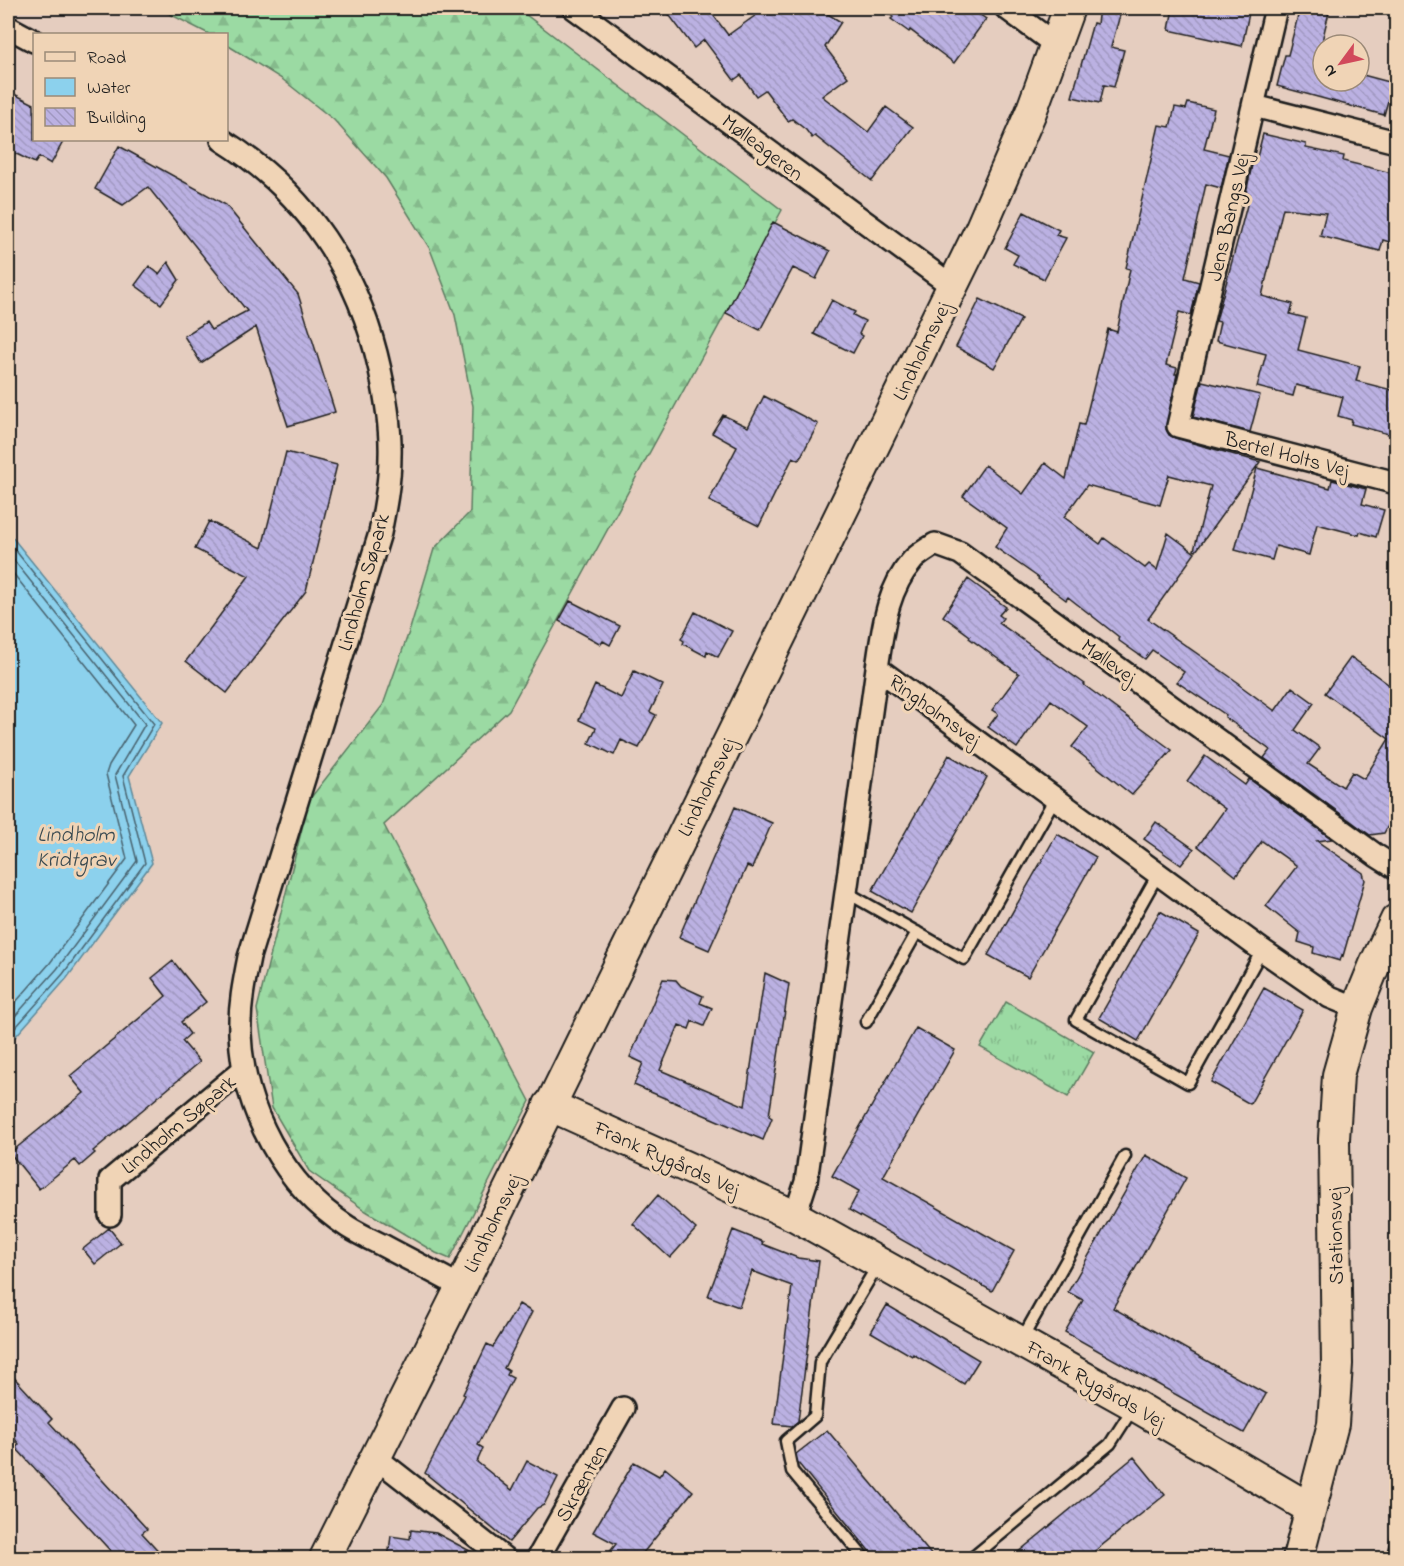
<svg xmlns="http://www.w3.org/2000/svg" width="1404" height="1566" viewBox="0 0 1404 1566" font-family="'Indie Flower',sans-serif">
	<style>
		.grass { fill: url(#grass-tufts); stroke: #5c7b60; stroke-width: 1.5 }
		.forest { fill: url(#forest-firs); stroke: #5c7b60; stroke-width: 1.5 }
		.water { fill: #8cd1ed; stroke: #5f8999; stroke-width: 1.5 }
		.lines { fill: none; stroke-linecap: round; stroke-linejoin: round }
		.shore { stroke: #496470; stroke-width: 1.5 }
		.building { fill: url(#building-back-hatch); stroke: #1c1c1c; stroke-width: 1.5 }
		.lane-casing { stroke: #1c1c1c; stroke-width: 15 }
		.street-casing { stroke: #1c1c1c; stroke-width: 26 }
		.secondary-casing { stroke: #1c1c1c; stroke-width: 34 }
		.lane { stroke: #f0d4b6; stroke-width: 10 }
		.street { stroke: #f0d4b6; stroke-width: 21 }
		.secondary { stroke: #f0d4b6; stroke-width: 30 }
		.rail { stroke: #1c1c1c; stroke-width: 4.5 }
		.labels { text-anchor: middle; stroke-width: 6; stroke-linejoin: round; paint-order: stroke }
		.street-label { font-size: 21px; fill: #1c1c1c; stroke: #f0d4b6 }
		.water-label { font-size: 22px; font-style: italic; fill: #384950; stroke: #f0d4b6 }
	</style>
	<defs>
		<pattern id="grass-tufts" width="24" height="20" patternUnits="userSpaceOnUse" patternTransform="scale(1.5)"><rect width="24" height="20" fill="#9bdaa3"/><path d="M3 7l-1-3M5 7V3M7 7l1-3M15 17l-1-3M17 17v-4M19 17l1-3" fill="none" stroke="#85ba8c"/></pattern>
		<pattern id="forest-firs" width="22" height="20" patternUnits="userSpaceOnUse" patternTransform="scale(1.5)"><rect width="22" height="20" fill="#9bdaa3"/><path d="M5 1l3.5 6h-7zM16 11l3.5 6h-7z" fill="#85ba8c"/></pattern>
		<pattern id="building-back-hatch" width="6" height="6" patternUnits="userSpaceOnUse" patternTransform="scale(1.5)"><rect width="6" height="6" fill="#bbb1e2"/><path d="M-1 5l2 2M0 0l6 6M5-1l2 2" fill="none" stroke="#a098c1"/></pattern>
	</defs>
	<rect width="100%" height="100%" fill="#e5cdbf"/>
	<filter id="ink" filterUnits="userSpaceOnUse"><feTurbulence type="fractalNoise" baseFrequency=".0167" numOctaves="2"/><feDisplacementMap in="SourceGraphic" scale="12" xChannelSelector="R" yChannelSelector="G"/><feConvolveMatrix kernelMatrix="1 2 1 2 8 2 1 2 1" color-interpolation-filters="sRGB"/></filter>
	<g filter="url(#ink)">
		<path class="grass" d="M 1006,1002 L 1094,1052 L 1068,1097 L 980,1047 Z"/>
		<path class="forest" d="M 158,8 L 517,8 L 782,210 L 509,710 L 384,825 L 530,1101 L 450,1259 L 436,1253 L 366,1211 L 309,1171 L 272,1108 L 257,1009 L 309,800 L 383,705 L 410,629 L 434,549 L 470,512 L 473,406 L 455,315 L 430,249 L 386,178 L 334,120 L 282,79 L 227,45 L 226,34 L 209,34 Z"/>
		<path class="water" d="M 8,532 L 162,723 L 129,776 L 152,863 L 67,978 L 8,1045 Z"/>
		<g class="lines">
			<path class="shore" d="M 8,541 L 154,724 L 123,776 L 145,863 L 63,974 L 8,1036
				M 8,553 L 145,724 L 115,775 L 137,861 L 57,969 L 8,1024
				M 8,567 L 134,725 L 109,765 L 106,774 L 127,859 L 50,963 L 8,1011"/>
		</g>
		<path class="building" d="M 664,8 L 708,8 L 728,35 L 766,8 L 818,8 L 841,22 L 825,47 L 848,77 L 822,96 L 868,132 L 886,107 L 913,127 L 872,181 L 815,136 L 812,138 L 806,130 L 792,119 L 788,121 L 765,90 L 756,96 L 741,75 L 734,80 L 704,40 L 694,48 Z
			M 880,8 L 970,8 L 986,19 L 954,63 L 910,30 L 909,32 L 891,19 L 893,17 Z
			M 1099,8 L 1122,8 L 1111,47 L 1124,50 L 1114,87 L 1104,85 L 1100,103 L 1072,97 L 1093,23 L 1097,24 Z
			M 1173,8 L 1223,8 L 1249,13 L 1242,46 L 1169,30 Z
			M 1300,8 L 1330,8 L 1323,37 L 1323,81 L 1359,81 L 1359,74 L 1393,83 L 1384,115 L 1277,86 L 1285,55 L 1288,55 Z
			M 8,91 L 34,104 L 34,140 L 64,140 L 51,164 L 39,157 L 35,163 L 8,150 Z
			M 1188,103 L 1214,109 L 1204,149 L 1229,155 L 1221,188 L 1206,184 L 1185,278 L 1199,282 L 1191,315 L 1179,312 L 1166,365 L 1177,368 L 1175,374 L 1177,374 L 1166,429 L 1169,435 L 1175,438 L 1260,462 L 1196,551 L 1194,550 L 1211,486 L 1169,475 L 1160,505 L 1087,485 L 1064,517 L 1100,544 L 1104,538 L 1145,568 L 1149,564 L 1157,570 L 1168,533 L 1195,553 L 1148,619 L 1239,683 L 1238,684 L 1275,711 L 1292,687 L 1314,703 L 1295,730 L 1320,748 L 1308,764 L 1343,787 L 1352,772 L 1364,779 L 1389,739 L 1325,693 L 1351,657 L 1396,690 L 1396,811 L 1384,833 L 1370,835 L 1264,758 L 1270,750 L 1225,717 L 1226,715 L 1177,682 L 1184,672 L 1152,650 L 1145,659 L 1118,640 L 1119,637 L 1068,597 L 1066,600 L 1038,579 L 1039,578 L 995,547 L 1007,528 L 963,496 L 985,465 L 1023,494 L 1045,463 L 1066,479 L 1079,424 L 1084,425 L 1108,329 L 1117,332 L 1130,269 L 1126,268 L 1159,125 L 1170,127 L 1175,107 L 1186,109 Z
			M 1263,134 L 1306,144 L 1306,148 L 1344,156 L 1343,161 L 1396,174 L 1396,244 L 1383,240 L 1380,251 L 1320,236 L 1326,213 L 1283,208 L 1262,296 L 1293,304 L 1290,314 L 1306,318 L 1298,350 L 1360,366 L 1356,381 L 1396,391 L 1396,436 L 1351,424 L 1352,420 L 1338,416 L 1343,397 L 1296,385 L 1293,396 L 1257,387 L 1266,354 L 1216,341 L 1220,322 L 1216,321 L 1250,194 L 1246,193 L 1253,160 L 1256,161 Z
			M 119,146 L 226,205 L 298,294 L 335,412 L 288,426 L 256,327 L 201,363 L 184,336 L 206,322 L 211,330 L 247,311 L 148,187 L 123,205 L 95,189 Z
			M 1024,212 L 1059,230 L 1056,235 L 1066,238 L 1044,279 L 1013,264 L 1018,255 L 1005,248 Z
			M 773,222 L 830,251 L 816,279 L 793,268 L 760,330 L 726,313 Z
			M 168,262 L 179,280 L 161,304 L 135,285 L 149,266 L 159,274 Z
			M 980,299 L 1021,319 L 994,368 L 956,347 Z
			M 832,300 L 855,312 L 853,315 L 865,321 L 859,334 L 862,336 L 853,353 L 814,334 Z
			M 1202,381 L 1260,395 L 1250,432 L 1193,417 Z
			M 764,396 L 818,424 L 799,460 L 793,457 L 759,526 L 709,501 L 737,447 L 712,433 L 723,415 L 748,427 Z
			M 286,452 L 337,465 L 306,591 L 227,693 L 186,661 L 249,576 L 195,549 L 209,521 L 262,548 Z
			M 1257,468 L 1330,488 L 1332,480 L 1366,489 L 1362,504 L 1384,510 L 1376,537 L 1360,532 L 1359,535 L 1317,524 L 1309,555 L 1276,546 L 1272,560 L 1235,550 Z
			M 968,579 L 1006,607 L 999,615 L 1003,618 L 999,623 L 1085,684 L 1084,685 L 1172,750 L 1132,795 L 1072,747 L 1088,727 L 1051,700 L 1017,748 L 988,727 L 998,714 L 992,710 L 1019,674 L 969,638 L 970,636 L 943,616 Z
			M 570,601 L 620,626 L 610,645 L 603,641 L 601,644 L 559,621 Z
			M 695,612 L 732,631 L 718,657 L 707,651 L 706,656 L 683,644 L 684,641 L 681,639 Z
			M 634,671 L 663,685 L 650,712 L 656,715 L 639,748 L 621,740 L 614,755 L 589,743 L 596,728 L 579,720 L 595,685 L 621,698 Z
			M 949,755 L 987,777 L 911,913 L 872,891 Z
			M 1205,756 L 1245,785 L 1249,779 L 1332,839 L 1317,841 L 1363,873 L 1365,880 L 1343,956 L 1342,955 L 1340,961 L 1313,953 L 1314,947 L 1298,942 L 1300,933 L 1266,906 L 1297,866 L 1262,841 L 1236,876 L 1198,846 L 1225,809 L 1187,781 Z
			M 735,807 L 772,823 L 752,868 L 747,866 L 709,950 L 679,937 Z
			M 1156,822 L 1194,849 L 1181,865 L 1144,839 Z
			M 1057,834 L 1096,857 L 1028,977 L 988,955 Z
			M 1160,911 L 1199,934 L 1138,1041 L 1099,1018 Z
			M 173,961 L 206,1002 L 181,1022 L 190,1034 L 182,1041 L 200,1062 L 93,1151 L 95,1153 L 80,1166 L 75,1160 L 39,1189 L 10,1153 L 84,1093 L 70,1076 L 166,996 L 152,978 Z
			M 765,973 L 789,984 L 769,1116 L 772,1118 L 763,1140 L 634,1085 L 643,1063 L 630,1057 L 663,979 L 676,980 L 681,986 L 703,996 L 700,1003 L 712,1008 L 704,1026 L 692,1021 L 689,1029 L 679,1025 L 660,1070 L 745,1106 Z
			M 1264,988 L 1303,1010 L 1250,1104 L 1211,1082 Z
			M 916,1028 L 955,1050 L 883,1177 L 1014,1251 L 992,1291 L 849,1210 L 859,1191 L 832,1176 Z
			M 1146,1155 L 1186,1178 L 1113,1308 L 1266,1394 L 1244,1433 L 1065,1332 L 1083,1300 L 1068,1292 Z
			M 658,1195 L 696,1229 L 670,1258 L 633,1224 Z
			M 109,1228 L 121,1243 L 95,1264 L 83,1249 Z
			M 733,1230 L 763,1242 L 762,1244 L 798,1258 L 819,1261 L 798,1421 L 792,1426 L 774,1424 L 792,1286 L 752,1271 L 739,1307 L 708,1296 Z
			M 519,1304 L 532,1312 L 504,1368 L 509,1371 L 507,1375 L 513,1378 L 478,1445 L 483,1448 L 477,1462 L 512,1490 L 527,1461 L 558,1477 L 544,1505 L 537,1508 L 509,1542 L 425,1473 L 465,1395 L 463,1394 L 487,1344 L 493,1347 Z
			M 887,1305 L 979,1360 L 964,1384 L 913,1354 L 912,1356 L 871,1332 Z
			M 8,1371 L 52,1419 L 49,1422 L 147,1529 L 142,1533 L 165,1558 L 117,1558 L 16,1448 L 19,1444 L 8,1431 Z
			M 827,1430 L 934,1558 L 875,1558 L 798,1463 L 796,1454 Z
			M 1134,1457 L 1165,1495 L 1086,1558 L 1011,1558 Z
			M 634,1462 L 659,1476 L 665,1468 L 693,1491 L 639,1558 L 605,1558 L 616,1544 L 593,1532 Z
			M 411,1530 L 436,1533 L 483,1558 L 388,1558 L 391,1536 L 410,1539 Z"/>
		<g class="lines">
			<defs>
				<path id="lane" d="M 1158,874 L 1076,1020 L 1188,1083 L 1262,950
					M 846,892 L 964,959 L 1055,798
					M 866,1022 L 917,932
					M 1022,1339 L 1125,1156
					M 864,1558 L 792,1471 L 786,1441 L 815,1416 L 820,1362 L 879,1263
					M 972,1558 L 1110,1444 L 1133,1408"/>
				<path id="street" d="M 574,8 L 952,286
					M 1006,8 L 1056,45
					M 1276,8 L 1178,426 L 1396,483
					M 8,27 L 34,41
					M 1254,106 L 1396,142
					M 222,140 C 307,193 359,273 380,370 C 386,398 391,427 390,456 C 390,482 385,508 380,533 L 249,957 C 244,982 239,1007 240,1034 C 243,1109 284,1186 348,1227 C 359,1234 372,1240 384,1246 C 410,1260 436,1273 461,1287
					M 877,668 C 883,630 886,591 912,561 C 918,554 928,549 935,544 L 960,553 L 1377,856 L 1396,868
					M 110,1215 L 110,1180 L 244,1069
					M 795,1216 L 806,1182 L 877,668 L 1262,950 L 1330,997 L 1357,1008
					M 375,1457 L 504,1558
					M 538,1558 L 623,1408"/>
				<path id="secondary" d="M 549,1105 L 795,1216 L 1134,1405 L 1311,1509
					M 325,1558 L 461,1287 L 980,230 L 1031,112 L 1069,8
					M 1298,1558 L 1333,1424 L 1337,1364 L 1334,1139 L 1338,1075 L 1357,1008 L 1375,964 L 1396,920"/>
			</defs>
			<use href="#lane" class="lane-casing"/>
			<use href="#street" class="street-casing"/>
			<use href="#secondary" class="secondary-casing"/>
			<use href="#lane" class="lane"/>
			<use href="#street" class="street"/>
			<use href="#secondary" class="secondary"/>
			<path class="rail" d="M 1387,1558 L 1396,1523"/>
		</g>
	</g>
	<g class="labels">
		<g class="street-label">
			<text transform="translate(763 147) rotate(37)" y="7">Mølleageren</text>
			<text transform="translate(1228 217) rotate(-77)" y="7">Jens Bangs Vej</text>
			<text transform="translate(921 351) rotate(-64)" y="7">Lindholmsvej</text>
			<text transform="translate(1287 454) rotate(15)" y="7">Bertel Holts Vej</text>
			<text transform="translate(363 582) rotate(-74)" y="7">Lindholm Søpark</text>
			<text transform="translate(1109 661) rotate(36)" y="7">Møllevej</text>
			<text transform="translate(935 710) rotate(36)" y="7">Ringholmsvej</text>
			<text transform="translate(706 787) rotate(-64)" y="7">Lindholmsvej</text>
			<text transform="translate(178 1124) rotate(-40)" y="7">Lindholm Søpark</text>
			<text transform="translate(667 1158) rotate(24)" y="7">Frank Rygårds Vej</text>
			<text transform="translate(492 1223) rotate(-64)" y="7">Lindholmsvej</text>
			<text transform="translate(1335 1236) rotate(-91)" y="7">Stationsvej</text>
			<text transform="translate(1096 1384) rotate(30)" y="7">Frank Rygårds Vej</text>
			<text transform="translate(581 1483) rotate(-61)" y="7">Skrænten</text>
		</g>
		<g class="water-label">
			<text x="76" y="841">Lindholm<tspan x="76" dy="25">Kridtgrav</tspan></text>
		</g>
	</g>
	<rect width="1404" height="1566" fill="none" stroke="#f0d4b6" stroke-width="30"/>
	<rect x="15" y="15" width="1374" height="1536" fill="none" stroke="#1c1c1c" stroke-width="2" filter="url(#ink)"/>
	<rect x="33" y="33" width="195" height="108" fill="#f0d4b6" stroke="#9b8a78" stroke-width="1.5"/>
	<rect x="45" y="52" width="30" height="9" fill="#f0d4b6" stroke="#9b8a78" stroke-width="1.5"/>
	<text x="87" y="63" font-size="18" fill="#1c1c1c">Road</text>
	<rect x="45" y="78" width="30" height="18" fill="#8cd1ed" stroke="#9b8a78" stroke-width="1.5"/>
	<text x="87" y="93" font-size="18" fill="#1c1c1c">Water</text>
	<rect x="45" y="108" width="30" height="18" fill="url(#building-back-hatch)" stroke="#9b8a78" stroke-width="1.5"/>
	<text x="87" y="123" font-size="18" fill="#1c1c1c">Building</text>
	<g transform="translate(1341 63) rotate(237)"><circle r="28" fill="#f0d4b6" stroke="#9b8a78" stroke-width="1.5"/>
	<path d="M0-4.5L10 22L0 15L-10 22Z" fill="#d1495b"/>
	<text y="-9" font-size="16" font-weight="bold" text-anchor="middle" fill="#1c1c1c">N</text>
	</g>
</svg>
